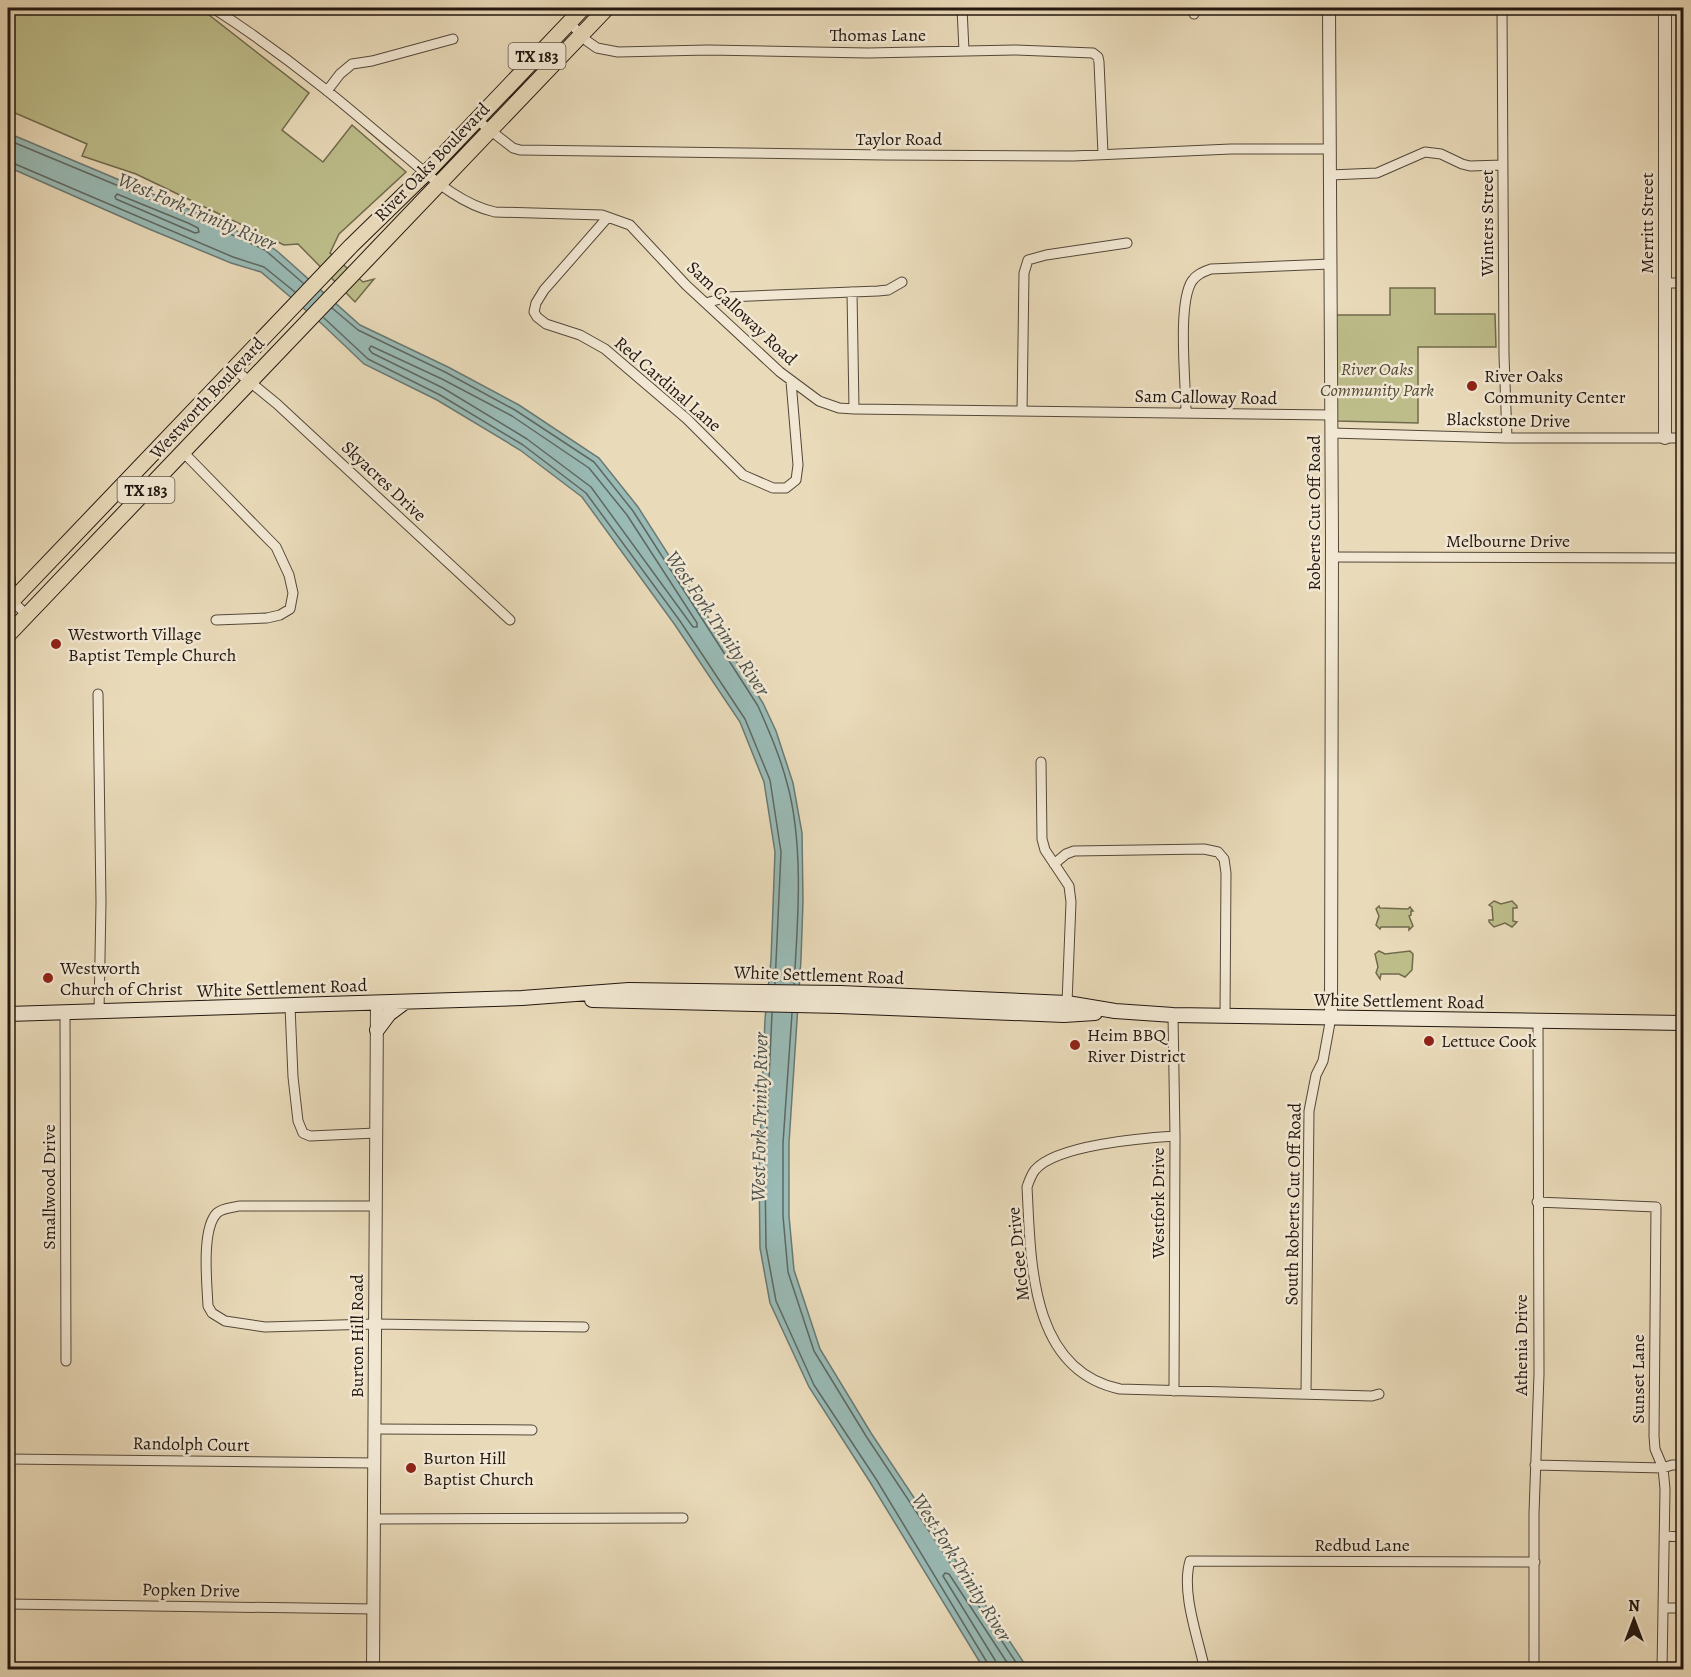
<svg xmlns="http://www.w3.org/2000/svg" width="1691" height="1677" viewBox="0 0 1691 1677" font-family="Alegreya,serif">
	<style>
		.green { fill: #bdbd8a; stroke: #706a4d; stroke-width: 1.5 }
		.water { fill: #99bab5; stroke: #6a7973; stroke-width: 1.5 }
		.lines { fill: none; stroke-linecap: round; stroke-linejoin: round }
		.shore { stroke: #5e6862; stroke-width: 1.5 }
		.minor-casing { stroke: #54483a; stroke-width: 11 }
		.tertiary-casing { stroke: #54483a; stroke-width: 14 }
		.secondary-casing { stroke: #231710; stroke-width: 16 }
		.primary-casing { stroke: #231710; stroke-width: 17 }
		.minor { stroke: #f1e7d2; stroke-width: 9 }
		.tertiary { stroke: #f1e7d2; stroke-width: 12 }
		.secondary { stroke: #f1e7d2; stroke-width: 14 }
		.primary { stroke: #e9dab9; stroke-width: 15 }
		.poi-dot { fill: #8f2418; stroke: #f1e7d2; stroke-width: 2 }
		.labels { text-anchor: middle; stroke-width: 5; stroke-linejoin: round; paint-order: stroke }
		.shield { fill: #f1e7d2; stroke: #61554a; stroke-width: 1.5 }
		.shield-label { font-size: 16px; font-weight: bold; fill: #231710 }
		.street-label { font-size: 18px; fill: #231710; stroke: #f1e7d2 }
		.park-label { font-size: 18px; font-style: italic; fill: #514935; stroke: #f1e7d2 }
		.poi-label { font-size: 18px; fill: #231710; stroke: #f1e7d2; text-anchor: start }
		.water-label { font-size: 20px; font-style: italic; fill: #4c504a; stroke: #f1e7d2 }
	</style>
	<rect width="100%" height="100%" fill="#e9dab9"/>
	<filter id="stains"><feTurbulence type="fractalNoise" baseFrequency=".00333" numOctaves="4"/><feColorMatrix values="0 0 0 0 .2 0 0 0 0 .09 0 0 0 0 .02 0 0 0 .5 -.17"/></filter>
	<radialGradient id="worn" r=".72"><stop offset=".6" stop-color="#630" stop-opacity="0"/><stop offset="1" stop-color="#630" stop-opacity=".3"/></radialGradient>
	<path class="green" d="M 8,8 L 200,8 L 309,93 L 282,130 L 323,162 L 352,125 L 406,172 L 339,234 L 330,253 L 363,282 L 374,279 L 355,302 L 298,244 L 284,245 L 136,174 L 82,156 L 87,144 L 8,110 Z
		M 1390,288 L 1435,288 L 1435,314 L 1495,314 L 1496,347 L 1418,347 L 1418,423 L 1336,421 L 1336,315 L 1390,315 Z
		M 1494,901 L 1501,904 L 1512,901 L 1517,906 L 1517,908 L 1513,908 L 1513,921 L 1517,922 L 1512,927 L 1505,923 L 1494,927 L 1489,922 L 1489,920 L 1493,920 L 1492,907 L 1489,905 Z
		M 1379,906 L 1380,908 L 1408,909 L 1410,907 L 1413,911 L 1411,911 L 1411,915 L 1409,916 L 1413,926 L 1409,930 L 1409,927 L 1381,927 L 1380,929 L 1376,925 L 1379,916 L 1376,909 Z
		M 1379,951 L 1385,954 L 1410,951 L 1413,954 L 1412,970 L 1405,977 L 1399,974 L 1381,974 L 1380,979 L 1376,973 L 1378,967 L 1375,954 Z"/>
	<path class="water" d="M 8,133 L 193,211 L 268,245 L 277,251 L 360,325 L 448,367 L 519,405 L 599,458 L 638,507 L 763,703 L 776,731 L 793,783 L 802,833 L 803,901 L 801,959 L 789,1143 L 789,1216 L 794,1270 L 820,1349 L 871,1433 L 1028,1669 L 984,1669 L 870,1482 L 809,1387 L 770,1303 L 760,1248 L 759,1169 L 765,1019 L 771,960 L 775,852 L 764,782 L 740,722 L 675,625 L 582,497 L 520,450 L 437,400 L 364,364 L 322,324 L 261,272 L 231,263 L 149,229 L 8,167 Z"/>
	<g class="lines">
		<path class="shore" d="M 8,140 L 191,216 L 265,250 L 303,283
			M 8,161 L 233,257 L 264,267 L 295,292
			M 117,194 L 188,223 L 198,228 L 199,232 L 195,233 L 116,199 L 115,197 Z
			M 332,308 L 358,330 L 445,372 L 515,410 L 594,462 L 633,511 L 758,706 C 769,731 780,756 787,783 C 804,843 798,922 794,984
			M 324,318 L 368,359 L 440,395 L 523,445 L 586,493 L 680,621 L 745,719 L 770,780 L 781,852 L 775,984
			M 371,346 L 442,379 L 512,416 L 589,468 L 627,515 L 697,623 L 697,627 L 693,627 L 591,487 L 527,439 L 443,388 L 372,353 L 369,349 Z
			M 772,1013 L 765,1169 L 766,1247 L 776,1301 L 814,1385 L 876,1479 L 988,1664 L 989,1670
			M 792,1013 L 783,1143 L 783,1216 L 788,1272 L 814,1351 L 866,1436 L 1021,1670
			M 997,1670 L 995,1660 L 943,1576 L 945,1573 L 949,1574 L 1012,1670"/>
		<defs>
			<path id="minor" d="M 213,8 C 250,32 286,58 321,86 C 349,108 375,131 403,154 C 431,177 459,204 495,212 L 602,215 L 630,225 L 686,285 L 780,372 L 819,401 L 839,408 L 854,409 L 1331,415
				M 962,8 L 964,51
				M 1194,8 L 1194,14
				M 1502,8 L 1504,355 L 1507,438
				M 569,22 L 587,41 L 597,48 L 618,52 L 708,50 L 868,53 L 1015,50 L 1093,53 L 1098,57 L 1099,62 L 1103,154
				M 327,91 L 340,74 L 352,64 L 372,61 L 453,39
				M 477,120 L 513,148 L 520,150 L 885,155 L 1073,156 L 1231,149 L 1330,149
				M 1330,175 L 1377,173 L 1425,152 L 1441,154 L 1462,164 L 1470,166 L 1503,165
				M 608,217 L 544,290 L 536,303 L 534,312 L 537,317 L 546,324 L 580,335 L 605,349 L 687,419 L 743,475 L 773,488 L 786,488 L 796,480 L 798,465 L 791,381
				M 1664,283 L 1684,283
				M 852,292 L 854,409
				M 706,303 L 727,297 L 878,291 L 888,290 L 902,282
				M 233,368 L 277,404 L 510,620
				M 1022,411 L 1024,273 L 1028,260 L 1046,255 L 1127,243
				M 1186,413 C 1186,384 1177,304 1192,281 C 1197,274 1203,272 1211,269 L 1330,264
				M 1331,433 L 1507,438 L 1684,438
				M 183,452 L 276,547 L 289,575 L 293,593 L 290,609 L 280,615 L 267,618 L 216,620
				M 8,557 L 12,601 L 27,615
				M 1332,557 L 1684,558
				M 98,694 L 101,902 L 99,1012
				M 1041,762 L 1042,839 L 1045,850 L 1069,886 L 1071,902 L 1067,1003
				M 1054,864 L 1066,854 L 1074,851 L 1204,849 L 1218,852 L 1224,859 L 1226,873 L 1225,1016
				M 290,1006 L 293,1077 L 298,1121 L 303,1133 L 310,1136 L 376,1133
				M 65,1014 L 66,1361
				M 1173,1015 L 1175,1136 L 1174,1391
				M 1175,1136 C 1143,1138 1056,1145 1035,1170 C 1031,1175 1029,1181 1027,1187 C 1031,1260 1029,1370 1120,1389 L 1372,1396 L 1379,1394
				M 1537,1202 L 1656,1207 L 1654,1436 L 1655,1449 L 1663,1468 L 1665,1489 L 1662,1670
				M 376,1206 L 239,1206 C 231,1208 222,1208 217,1213 C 201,1229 207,1284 208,1306 L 212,1313 L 225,1321 L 265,1327 L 375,1324 L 584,1327
				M 1306,1393 L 1309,1111 L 1316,1075 L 1323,1061 L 1331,1017
				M 375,1429 L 532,1430
				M 8,1459 L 375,1463
				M 1535,1465 L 1663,1468 L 1672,1465 L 1684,1465
				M 374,1519 L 683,1518
				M 1664,1536 L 1684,1537
				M 8,1604 L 374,1609
				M 1663,1608 L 1684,1608
				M 1534,1669 L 1204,1666 C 1197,1635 1181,1591 1190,1561 L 1535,1562
				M 1534,1670 L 1534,1513 L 1539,1374 L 1538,1021"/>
			<path id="tertiary" d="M 1329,8 L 1332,541 L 1331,1017
				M 1665,438 L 1665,8
				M 373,1670 L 377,1003"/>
			<path id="secondary" d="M 592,1000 L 839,1006 L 1064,1015 L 1095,1013
				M 8,1014 L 522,998 L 629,990 L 840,993 L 1067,1003 L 1115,1011 L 1173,1015 L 1684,1023
				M 377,1030 L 389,1014 L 405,1002"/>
			<path id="primary" d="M 8,605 L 351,246 L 426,173 L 583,8
				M 8,635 L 607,8"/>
		</defs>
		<use href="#minor" class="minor-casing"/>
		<use href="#tertiary" class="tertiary-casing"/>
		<use href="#secondary" class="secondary-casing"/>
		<use href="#primary" class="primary-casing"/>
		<use href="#minor" class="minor"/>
		<use href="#tertiary" class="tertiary"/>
		<use href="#secondary" class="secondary"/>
		<use href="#primary" class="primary"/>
	</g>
	<g class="poi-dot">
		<circle cx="1472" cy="386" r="6"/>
		<circle cx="56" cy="644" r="6"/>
		<circle cx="48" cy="978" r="6"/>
		<circle cx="1429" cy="1041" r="6"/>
		<circle cx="1075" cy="1045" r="6"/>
		<circle cx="411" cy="1468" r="6"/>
	</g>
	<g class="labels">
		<g class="shield">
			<rect x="508.5" y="43" width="57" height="26" rx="4.5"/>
			<rect x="117.5" y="477" width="57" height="26" rx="4.5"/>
		</g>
		<g class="shield-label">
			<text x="537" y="62">TX 183</text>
			<text x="146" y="496">TX 183</text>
		</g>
		<g class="street-label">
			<text x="878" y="41">Thomas Lane</text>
			<text x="899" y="145">Taylor Road</text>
			<text transform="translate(432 162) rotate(-46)" y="6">River Oaks Boulevard</text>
			<text transform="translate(1487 223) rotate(-90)" y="6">Winters Street</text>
			<text transform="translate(1647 223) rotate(-90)" y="6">Merritt Street</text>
			<text transform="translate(742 313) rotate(43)" y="6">Sam Calloway Road</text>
			<text transform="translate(668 384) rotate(41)" y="6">Red Cardinal Lane</text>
			<text transform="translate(1206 397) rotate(1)" y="6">Sam Calloway Road</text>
			<text transform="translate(207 398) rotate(-47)" y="6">Westworth Boulevard</text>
			<text transform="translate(1508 420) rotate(1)" y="6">Blackstone Drive</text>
			<text transform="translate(384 481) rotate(43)" y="6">Skyacres Drive</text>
			<text transform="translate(1314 513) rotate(-90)" y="6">Roberts Cut Off Road</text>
			<text x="1508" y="547">Melbourne Drive</text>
			<text transform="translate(819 975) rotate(2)" y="6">White Settlement Road</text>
			<text transform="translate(282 988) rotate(-2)" y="6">White Settlement Road</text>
			<text transform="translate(1399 1001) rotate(1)" y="6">White Settlement Road</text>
			<text transform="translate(49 1187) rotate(-90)" y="6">Smallwood Drive</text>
			<text transform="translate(1158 1203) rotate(-90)" y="6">Westfork Drive</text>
			<text transform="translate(1293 1204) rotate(-89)" y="6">South Roberts Cut Off Road</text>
			<text transform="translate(1018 1254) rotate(-96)" y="6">McGee Drive</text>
			<text transform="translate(357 1336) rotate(-90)" y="6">Burton Hill Road</text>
			<text transform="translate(1521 1345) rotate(-90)" y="6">Athenia Drive</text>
			<text transform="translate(1638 1379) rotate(-90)" y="6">Sunset Lane</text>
			<text transform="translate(191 1444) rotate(1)" y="6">Randolph Court</text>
			<text x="1362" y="1551">Redbud Lane</text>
			<text transform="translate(191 1590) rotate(1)" y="6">Popken Drive</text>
		</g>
		<g class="park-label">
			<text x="1377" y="375">River Oaks<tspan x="1377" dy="21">Community Park</tspan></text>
		</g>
		<g class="poi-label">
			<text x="1484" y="382">River Oaks<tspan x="1484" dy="21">Community Center</tspan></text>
			<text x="68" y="640">Westworth Village<tspan x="68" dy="21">Baptist Temple Church</tspan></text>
			<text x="60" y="974">Westworth<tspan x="60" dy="21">Church of Christ</tspan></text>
			<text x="1087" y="1041">Heim BBQ<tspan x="1087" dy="21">River District</tspan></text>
			<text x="1441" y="1047">Lettuce Cook</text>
			<text x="423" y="1464">Burton Hill<tspan x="423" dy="21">Baptist Church</tspan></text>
		</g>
		<g class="water-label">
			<text transform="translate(197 211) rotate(23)" y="7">West Fork Trinity River</text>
			<text transform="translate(718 623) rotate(56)" y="7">West Fork Trinity River</text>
			<text transform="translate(759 1117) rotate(-89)" y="7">West Fork Trinity River</text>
			<text transform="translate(962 1567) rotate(58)" y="7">West Fork Trinity River</text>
		</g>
	</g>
	<rect width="1691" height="1677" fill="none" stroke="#e9dab9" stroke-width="30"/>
	<rect x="9" y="9" width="1673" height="1659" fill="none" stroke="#231710" stroke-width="3"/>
	<rect x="15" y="15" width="1661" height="1647" fill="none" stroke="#231710" stroke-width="1.5"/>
	<g transform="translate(1634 1620)" stroke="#f1e7d2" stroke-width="4.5" paint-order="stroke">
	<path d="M0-4.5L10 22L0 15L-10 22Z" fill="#231710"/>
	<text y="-9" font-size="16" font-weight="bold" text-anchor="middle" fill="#231710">N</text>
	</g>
	<rect width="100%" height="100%" filter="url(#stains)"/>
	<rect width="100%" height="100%" fill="url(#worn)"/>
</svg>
